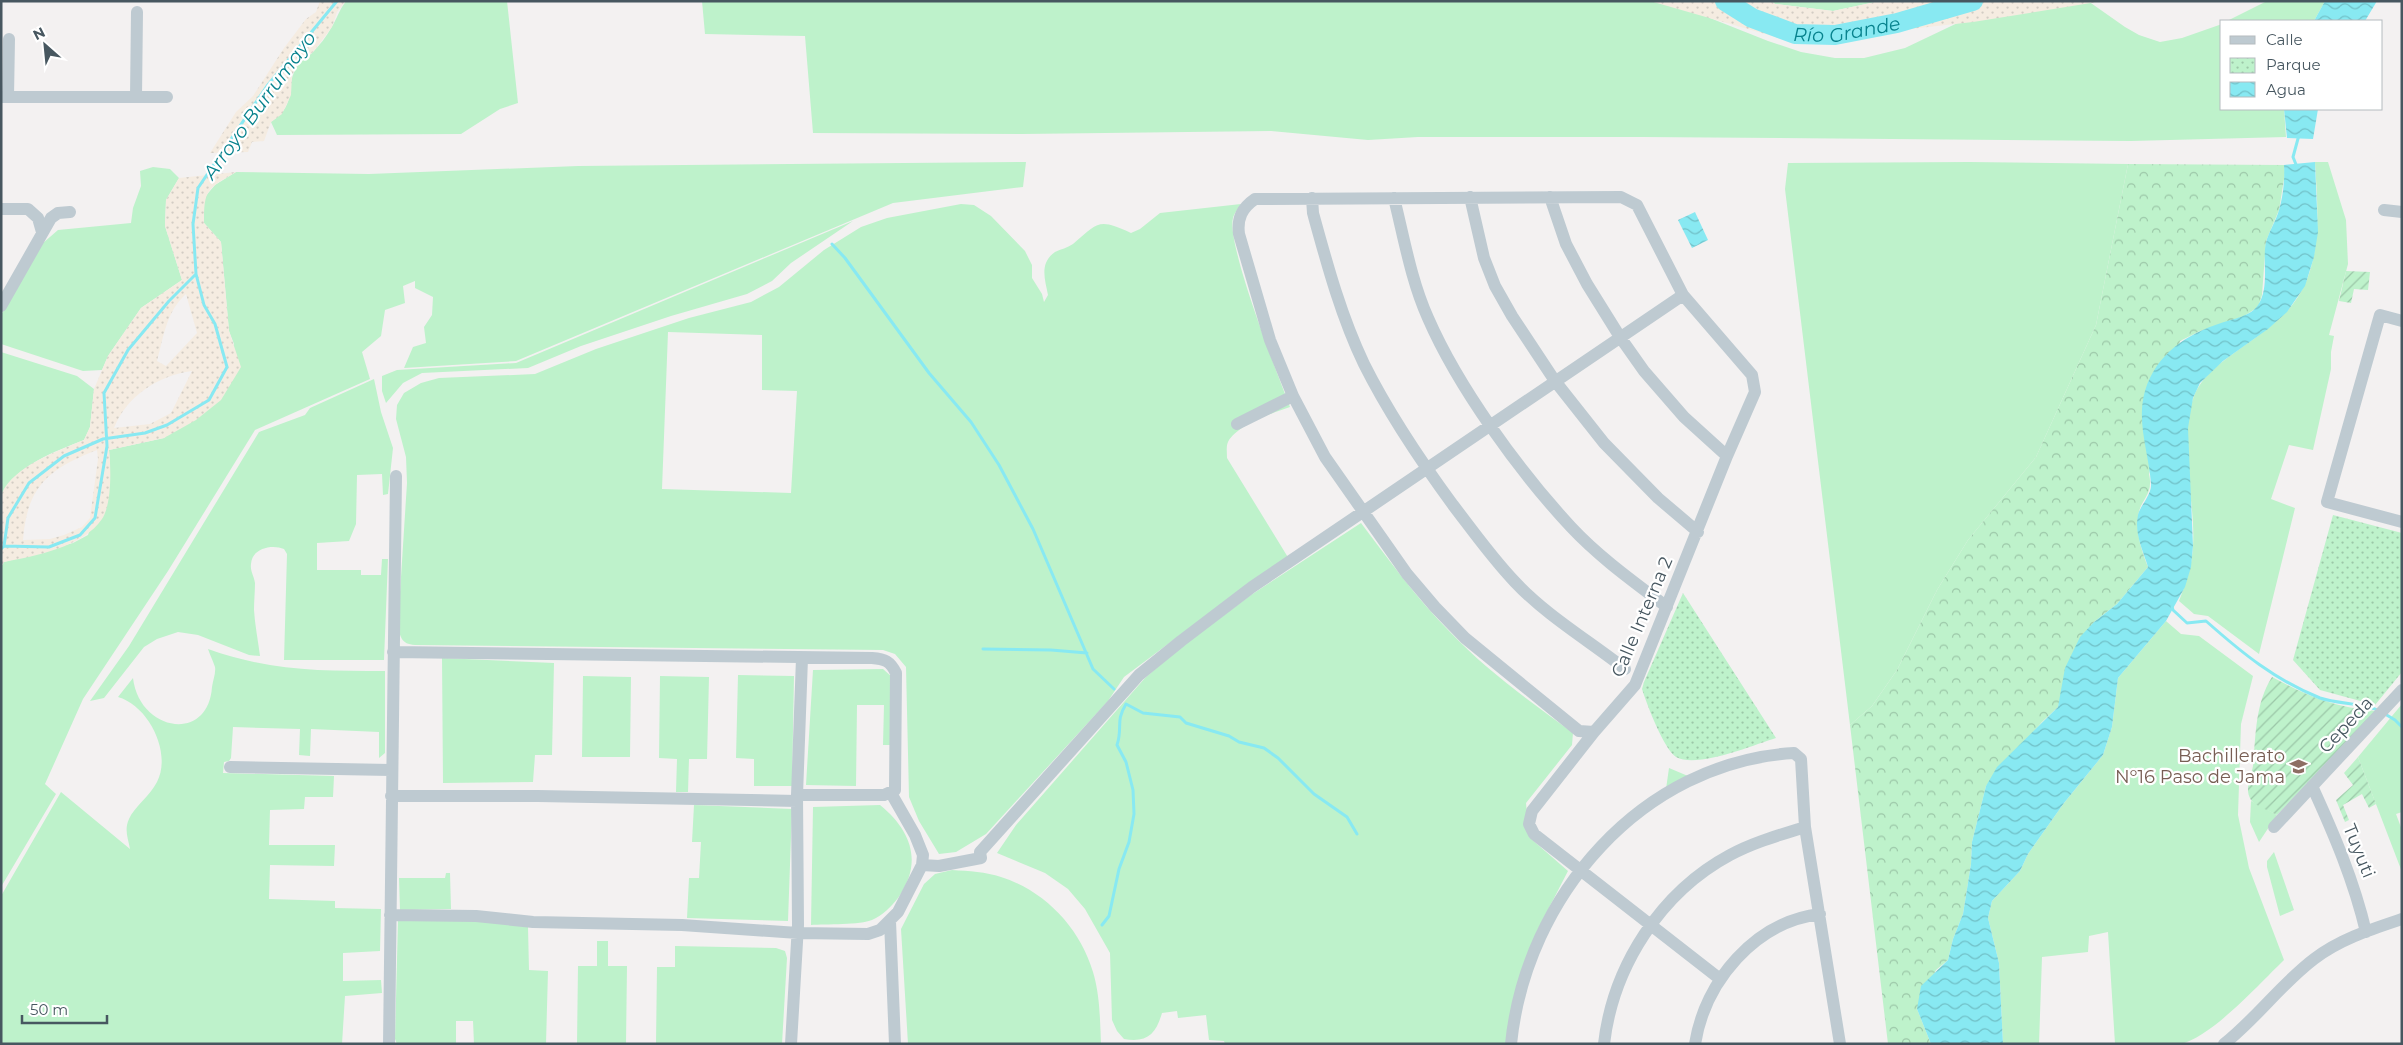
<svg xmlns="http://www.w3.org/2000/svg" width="2403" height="1045" viewBox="0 0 2403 1045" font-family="Montserrat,sans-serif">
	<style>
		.grass { fill: #bef2cb; fill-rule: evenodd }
		.forest { fill: url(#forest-crowns) }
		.sand { fill: url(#sand-dots); fill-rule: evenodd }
		.park { fill: url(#park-dots) }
		.garden { fill: url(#garden-furrows) }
		.water { fill: url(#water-waves) }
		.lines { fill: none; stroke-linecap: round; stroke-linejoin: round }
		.stream { stroke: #88e9f2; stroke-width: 3 }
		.river { stroke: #88e9f2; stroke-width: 20 }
		.minor { stroke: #becad1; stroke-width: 12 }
		.labels { text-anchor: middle; stroke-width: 4.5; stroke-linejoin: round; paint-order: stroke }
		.street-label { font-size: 18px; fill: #475760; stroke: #fff }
		.education-label { font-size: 18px; fill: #785e54; stroke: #fff; text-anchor: end }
		.water-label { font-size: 19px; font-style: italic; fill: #07828d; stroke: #fff }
	</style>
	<defs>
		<pattern id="forest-crowns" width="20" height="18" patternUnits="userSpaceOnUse" patternTransform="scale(1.25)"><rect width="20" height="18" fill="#bef2cb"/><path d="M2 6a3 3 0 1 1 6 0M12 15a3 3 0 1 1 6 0" fill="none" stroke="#9cc7a8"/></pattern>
		<pattern id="sand-dots" width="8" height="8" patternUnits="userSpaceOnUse" patternTransform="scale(1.25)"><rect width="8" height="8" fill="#f5ece1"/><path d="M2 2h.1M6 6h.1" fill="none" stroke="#d3ccc4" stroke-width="1.8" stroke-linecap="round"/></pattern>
		<pattern id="park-dots" width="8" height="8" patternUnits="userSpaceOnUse" patternTransform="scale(1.25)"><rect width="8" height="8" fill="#bef2cb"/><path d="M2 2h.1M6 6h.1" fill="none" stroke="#9cc7a8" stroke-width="1.8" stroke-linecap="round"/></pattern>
		<pattern id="garden-furrows" width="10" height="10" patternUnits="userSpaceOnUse" patternTransform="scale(1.25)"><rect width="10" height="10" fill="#bef2cb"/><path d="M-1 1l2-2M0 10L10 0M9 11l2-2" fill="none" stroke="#9cc7a8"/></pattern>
		<pattern id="water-waves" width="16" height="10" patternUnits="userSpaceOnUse" patternTransform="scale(1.25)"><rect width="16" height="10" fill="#88e9f2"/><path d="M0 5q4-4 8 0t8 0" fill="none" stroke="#71c0c7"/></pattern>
	</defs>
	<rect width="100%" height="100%" fill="#f3f1f1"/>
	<path class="grass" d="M 346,1 L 507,1 L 518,103 L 500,109 L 461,134 L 277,135 L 271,122 C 300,102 283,87 298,65 C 301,60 308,57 312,53 C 319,46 327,36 331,28 C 337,19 339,10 346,1 Z
		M 702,1 L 1667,1 L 1768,41 L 1801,52 L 1835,58 L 1864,58 L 1905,48 L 1989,8 L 2088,1 L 2125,27 L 2139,35 L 2160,42 L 2182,38 L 2222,24 L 2222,109 L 2284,109 L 2286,137 L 2131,141 L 1643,137 L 1418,137 L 1368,140 L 1271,131 L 1022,134 L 813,133 L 805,36 L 705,34 Z
		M 1771,1 L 1880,1 L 1833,11 L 1775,4 Z
		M 2267,1 L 2325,1 L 2314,21 L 2227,21 Z
		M 1026,162 L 1023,187 L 893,203 L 516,361 L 404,368 L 413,347 L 426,343 L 424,327 L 432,315 L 433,297 L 415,288 L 415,281 L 403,286 L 405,303 L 385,310 L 381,336 L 362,352 L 370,379 L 255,430 L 168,571 L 83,699 L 45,784 L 56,794 L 1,887 L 1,567 L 4,562 L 73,543 L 88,535 L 110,463 L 109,450 L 164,438 L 234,344 L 229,331 L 221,242 L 204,223 L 204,198 L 215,185 L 236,172 L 369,174 L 578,166 Z
		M 1969,162 L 2128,164 L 2096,325 L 2036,457 L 1968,540 L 1937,590 L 1897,670 L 1872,706 L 1850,725 L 1785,189 L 1788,163 Z
		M 2315,162 L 2328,162 L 2346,220 L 2348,264 L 2329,335 L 2334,336 L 2331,352 L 2331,369 L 2313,450 L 2289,445 L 2271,499 L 2295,508 L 2259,654 L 2208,616 L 2194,614 L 2179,601 C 2186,583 2192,566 2193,546 C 2196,498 2176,443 2194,396 C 2202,375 2223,361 2241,348 C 2257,337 2274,325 2288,310 C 2324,270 2318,213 2315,162 Z
		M 153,167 L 170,169 L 179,178 L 166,200 L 165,226 L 182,280 L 141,308 L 108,356 L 102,370 L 83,371 L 1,344 L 1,315 L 43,243 L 58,230 L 131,223 L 133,208 L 141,186 L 140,171 Z
		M 961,204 L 974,205 L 991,216 L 1025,251 L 1032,265 L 1032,278 L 1042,294 L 1044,302 L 1048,295 C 1045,280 1039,263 1055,252 C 1061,249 1067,248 1073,244 C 1099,222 1098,218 1131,233 L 1140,229 L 1160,213 L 1241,204 C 1239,208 1234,213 1233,218 C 1226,244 1278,375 1290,407 C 1272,413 1237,425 1228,442 C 1226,446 1227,453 1227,458 L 1289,559 L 1232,596 L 1124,677 L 1108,701 L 986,834 L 956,852 L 939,854 L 919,821 L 909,797 L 906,667 L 895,654 L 883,650 L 415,645 C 401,644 400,637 398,624 L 407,483 L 406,457 L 396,419 L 397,405 L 404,393 L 421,383 L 439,378 L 535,374 L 596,349 L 689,318 L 751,302 L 779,287 L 824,250 L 861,227 L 887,218 ZM 668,332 L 762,335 L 762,390 L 797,391 L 791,493 L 662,489 Z
		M 853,221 L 791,263 L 772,281 L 747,294 L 671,316 L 581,346 L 528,368 L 422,373 L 403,383 L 386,403 L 382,391 L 382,376 L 397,370 L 516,363 Z
		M 1,352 L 77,376 L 94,389 L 90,427 L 84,440 C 54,452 16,465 1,496 Z
		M 374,379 L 381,412 L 393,448 L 388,494 L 383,495 L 382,474 L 357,475 L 356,524 L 349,541 L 317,543 L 317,570 L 361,570 L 361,575 L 381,575 L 382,559 L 388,559 L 384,660 L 284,660 L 287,554 L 284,549 C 272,544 252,548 251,564 C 250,571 254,576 255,583 C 255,591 254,601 254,610 C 255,625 258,641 260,656 L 249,655 L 198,635 L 178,632 L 157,639 L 144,647 L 104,698 L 90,701 L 129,646 L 259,432 L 305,415 L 310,408 Z
		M 1361,523 C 1389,560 1417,599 1450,632 C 1487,671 1531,702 1573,733 L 1572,745 L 1526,803 L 1529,837 L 1568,871 L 1537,931 L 1511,1044 L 1225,1044 L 1224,1041 L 1209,1040 L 1206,1015 L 1178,1018 L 1177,1011 L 1162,1013 C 1156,1034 1147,1043 1124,1039 L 1117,1031 L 1112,1020 L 1110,953 L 1085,909 L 1068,889 L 1045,873 L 997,853 L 1016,825 L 1145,678 L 1181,647 L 1251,595 Z
		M 2166,621 L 2181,634 L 2199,636 L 2253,676 L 2241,724 L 2238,815 L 2249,868 L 2284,960 C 2260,983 2211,1038 2180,1044 C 2160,1045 2136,1044 2115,1044 L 2108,932 L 2089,936 L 2088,952 L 2042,957 L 2039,1044 L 2003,1044 L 1999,963 L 1988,918 L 1992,901 L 2020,871 L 2028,854 L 2064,803 L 2103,755 L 2112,727 L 2118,678 Z
		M 208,649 C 270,671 320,671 385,671 L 385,753 L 379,758 L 379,732 L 311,729 L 310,756 L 299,755 L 300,729 L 233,727 L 231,758 L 229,761 L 224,762 L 223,773 L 334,776 L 333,797 L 305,797 L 304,809 L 270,810 L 269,845 L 335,845 L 334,866 L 270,865 L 269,899 L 335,901 L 335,908 L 381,909 L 380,951 L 343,953 L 343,981 L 381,980 L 382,993 L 345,996 L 342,1044 L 1,1044 L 1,896 L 61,792 L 130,849 C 128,838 124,830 129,819 C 134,807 150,796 157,782 C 172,753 149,706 118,697 L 133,678 C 139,731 208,744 212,687 C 213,680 216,673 215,667 C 213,661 210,655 208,649 Z
		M 442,658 L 554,663 L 552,755 L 535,755 L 533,782 L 443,783 Z
		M 883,669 L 892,677 L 892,745 L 883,745 L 884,705 L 857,705 L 856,786 L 806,785 L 813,670 Z
		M 738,675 L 794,676 L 792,786 L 754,786 L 754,759 L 736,758 Z
		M 583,676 L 631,677 L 630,757 L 582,757 Z
		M 660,676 L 709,677 L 707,759 L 689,759 L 688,792 L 676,792 L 677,759 L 659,758 Z
		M 2402,704 L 2402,812 L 2396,814 L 2402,830 L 2402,872 L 2358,757 Z
		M 1669,768 L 1688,776 L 1666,789 Z
		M 2251,801 L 2277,815 L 2259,842 L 2250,822 Z
		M 694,805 L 792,809 L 788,921 L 687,918 L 689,878 L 699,878 L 701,842 L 692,842 Z
		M 880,805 C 912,831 923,863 898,898 C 891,907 883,915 872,920 C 861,925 825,924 811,925 L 813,807 Z
		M 2274,852 L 2294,910 L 2280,916 L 2267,867 L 2267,861 Z
		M 952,870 C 969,871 986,872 1001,877 C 1045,891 1080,928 1093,972 C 1100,995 1100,1020 1101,1044 L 908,1044 L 901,929 L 924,884 L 935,874 Z
		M 446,873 L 450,873 L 451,909 L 400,910 L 399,878 L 445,878 Z
		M 466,918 L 528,927 L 529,970 L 548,971 L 546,1044 L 474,1044 L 473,1021 L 456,1021 L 456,1044 L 397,1044 L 395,1039 L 398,920 Z
		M 597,941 L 608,941 L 608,966 L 627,966 L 626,1044 L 577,1044 L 578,966 L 597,966 Z
		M 675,946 L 776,948 L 785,951 L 787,958 L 782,1044 L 656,1044 L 657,967 L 675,967 Z"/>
	<path class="forest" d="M 2128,164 L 2284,165 L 2285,173 L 2279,210 L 2266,241 L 2262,295 L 2258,307 L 2241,318 L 2200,331 L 2180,341 L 2149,474 C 2154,496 2140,498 2138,517 C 2136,535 2142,551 2148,567 L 2117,604 L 2094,622 L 2062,692 L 2058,707 L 2042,722 L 1986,786 L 1972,842 L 1971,864 L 1963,914 L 1953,939 L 1948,960 L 1936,970 L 1917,1009 L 1931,1044 L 1888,1044 L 1850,725 L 1872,706 L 1897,670 L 1937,590 L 1968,540 L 2036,457 L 2096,325 Z"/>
	<path class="sand" d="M 320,1 L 346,1 L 337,12 L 332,27 L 313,52 L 299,63 L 292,75 L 291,95 L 282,114 L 271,122 L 264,141 L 252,142 L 248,152 L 210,153 L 236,112 L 253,96 L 284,48 L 306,19 L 316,12 Z
		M 1650,1 L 1771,1 L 1775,4 L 1833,11 L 1880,1 L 2103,1 L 1973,22 L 1793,42 Z
		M 236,172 C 207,189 204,189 204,223 L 221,242 L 229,331 L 241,367 L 221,400 L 196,420 L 164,438 L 109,450 C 111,468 112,504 102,519 C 83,547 35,556 4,562 L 1,567 C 1,554 0,502 2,493 C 14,466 58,451 84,440 L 90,427 L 94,389 L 108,356 L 141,308 L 182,280 L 165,226 L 166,200 L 179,178 ZM 186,294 L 197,333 L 166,366 L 157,361 C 164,336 166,312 186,294 ZM 192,371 L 171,413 L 150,424 L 114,428 C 127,396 157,376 192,371 ZM 97,450 L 98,459 L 90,518 L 82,527 L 64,535 L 50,539 L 23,540 C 27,487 48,469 97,450 Z"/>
	<path class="park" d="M 2333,515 L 2402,533 L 2402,672 L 2375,705 L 2320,690 L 2293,660 Z
		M 1683,593 L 1776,738 C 1753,745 1697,769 1676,757 C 1664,749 1647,705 1642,689 L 1644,682 Z"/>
	<path class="garden" d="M 2346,271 L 2370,272 L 2368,290 L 2354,289 L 2351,303 L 2339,301 Z
		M 2272,677 C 2310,697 2333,707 2376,711 L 2277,815 C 2270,811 2255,806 2251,800 C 2244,789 2251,777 2253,766 C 2256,735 2255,704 2272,677 Z
		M 2358,757 L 2376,804 L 2369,808 L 2362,794 L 2343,805 L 2349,820 L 2345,822 L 2336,800 L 2353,785 L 2344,773 Z"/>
	<path class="water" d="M 2325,1 L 2377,1 L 2365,21 L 2314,21 Z
		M 2284,109 L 2318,109 L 2313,139 L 2287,138 Z
		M 2315,162 L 2318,232 L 2314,257 L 2305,286 L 2287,312 L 2268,329 L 2223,361 L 2200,383 L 2193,398 L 2188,428 L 2193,546 L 2191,567 L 2185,587 L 2166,621 L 2118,678 L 2112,727 L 2103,755 L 2064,803 L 2028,854 L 2020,871 L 1992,901 L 1988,918 L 1999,963 L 2003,1044 L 1931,1044 L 1917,1009 L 1921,986 L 1948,960 L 1953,939 L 1963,914 L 1971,864 L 1972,842 L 1986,786 L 1997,767 L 2058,707 L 2065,668 L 2080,637 L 2094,622 L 2117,604 L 2148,567 C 2143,551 2134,533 2138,515 C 2140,506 2152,494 2151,484 C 2149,453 2136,422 2145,391 C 2156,354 2187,334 2221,323 C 2233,319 2251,316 2258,305 C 2270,287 2262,261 2266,242 C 2269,231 2276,221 2279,210 C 2283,197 2285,179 2284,165 Z
		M 1695,212 L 1708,240 L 1692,248 L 1678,220 Z"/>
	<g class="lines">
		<path class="stream" d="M 2297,167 L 2293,157 L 2299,135
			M 832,244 L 845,258 L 929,373 L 971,422 L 999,465 L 1033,529 L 1093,669 L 1114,689
			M 4,546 L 8,518 L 29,483 L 64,456 L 103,439 L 145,433 L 167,425 L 209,400 L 227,367 L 215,324 L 204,305 L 196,274
			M 1,549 L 4,546 L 49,547 L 80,535 L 95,518 L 107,446 L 104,393 L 128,350 L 169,301 L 196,274 L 193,224 L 198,188 L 267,86 L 337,1
			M 2172,607 L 2173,610 L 2187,623 L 2206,621 C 2242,653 2275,680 2320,698 C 2337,704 2369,704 2379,711
			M 983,649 L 1051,650 L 1087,653
			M 2385,714 L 2395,720 L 2402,727
			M 1102,925 L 1109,916 L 1119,869 L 1129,842 L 1134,814 L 1133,790 L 1126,762 L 1117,745 C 1123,727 1115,722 1126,704 L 1143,713 L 1180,717 L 1186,723 L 1229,736 L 1239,742 L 1264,748 L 1278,758 L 1314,794 L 1347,817 L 1357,834"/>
		<path class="river" id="s1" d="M 1725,1 L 1752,18 L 1795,34 L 1835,35 L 1897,23 L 1973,1"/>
		<path class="minor" d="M 1,97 L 167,97
			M 8,97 L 9,39
			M 136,97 L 137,12
			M 1470,197 L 1484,258 L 1495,286 L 1512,316 L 1555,381 L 1604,443 L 1658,498 L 1698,532
			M 1550,197 L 1566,244 L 1587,284 L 1620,337 L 1644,371 L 1684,417 L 1727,456
			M 1312,198 L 1313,213 C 1327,264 1341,316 1364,364 C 1389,414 1420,460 1453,505 C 1473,531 1492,558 1515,582 C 1547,616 1588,640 1625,669
			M 1394,198 C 1404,238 1411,280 1428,318 C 1458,387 1519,471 1571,527 C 1599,557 1634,582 1667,607
			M 1,209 L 28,209 L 38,218 L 42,232
			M 2384,210 L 2402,212
			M 1,306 L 51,218 L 58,213 L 70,212
			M 2402,321 L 2380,315 L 2327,502 L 2402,522
			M 1237,424 L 1293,396
			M 393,652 L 872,658 C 885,659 890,661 896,673 L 895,790 L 884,795 L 797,795
			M 1594,732 L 1579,731 L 1465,638 L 1435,607 L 1407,574 L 1325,457 L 1293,396 L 1270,340 L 1239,234 C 1237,218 1242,208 1255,199 L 1621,197 L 1637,205 L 1683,295 L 1752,375 L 1755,392 L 1727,456 L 1635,685 L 1594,732 L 1532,811 L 1529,824 L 1534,834 L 1720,979
			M 230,767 L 391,770
			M 2312,786 C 2334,834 2354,881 2366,932
			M 391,796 L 538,796 L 797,801
			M 2274,827 L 2402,690
			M 922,865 L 939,866 L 981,858 L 980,852 L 1139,675 L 1181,641 L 1252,587 L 1683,295
			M 390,915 L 476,916 L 533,922 L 682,925 L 798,933 L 868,934 L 880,930 L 898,912 L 922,865 L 923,855 L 915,835 L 891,793
			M 890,921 L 895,1044
			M 389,1044 L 396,476
			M 791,1044 L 798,925 L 797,795 L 802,658
			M 1511,1044 C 1526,896 1642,762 1794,753 L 1801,759 L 1805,827 L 1840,1044
			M 1604,1044 C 1613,966 1661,892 1730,855 C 1754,842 1780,835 1805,827
			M 1695,1044 C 1705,981 1755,922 1820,914
			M 2224,1044 C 2257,1018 2281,984 2314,959 C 2340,939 2372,929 2402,919"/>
	</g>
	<defs>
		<symbol id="school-bare" viewBox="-9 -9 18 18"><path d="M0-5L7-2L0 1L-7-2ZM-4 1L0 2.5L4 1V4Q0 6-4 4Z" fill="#8d6e63" stroke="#fff" stroke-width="2.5" paint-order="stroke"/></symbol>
	</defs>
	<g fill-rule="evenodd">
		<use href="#school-bare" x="2286" y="754" width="25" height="25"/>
	</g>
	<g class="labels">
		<g class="street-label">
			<text transform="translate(1642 617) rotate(-67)" y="6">Calle Interna 2</text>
			<text transform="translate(2346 725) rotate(-47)" y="6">Cepeda</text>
			<text transform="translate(2359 851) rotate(68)" y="6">Tuyuti</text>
		</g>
		<g class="education-label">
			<text x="2285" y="762">Bachillerato<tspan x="2285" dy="21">Nº16 Paso de Jama</tspan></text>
		</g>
		<g class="water-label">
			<text dy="7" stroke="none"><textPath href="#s1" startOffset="130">Río Grande</textPath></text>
			<text transform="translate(259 105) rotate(-54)" y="7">Arroyo Burrumayo</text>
		</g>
	</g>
	<rect width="2403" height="1045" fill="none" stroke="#475760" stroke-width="5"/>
	<rect x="2220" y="20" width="162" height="90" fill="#ffffff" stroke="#b5bcbf"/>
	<rect x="2230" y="36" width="25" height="8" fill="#becad1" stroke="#b5bcbf"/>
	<text x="2266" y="45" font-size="15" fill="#475760">Calle</text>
	<rect x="2230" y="58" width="25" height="15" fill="url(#park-dots)" stroke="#b5bcbf"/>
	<text x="2266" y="70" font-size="15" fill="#475760">Parque</text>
	<rect x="2230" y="82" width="25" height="15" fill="url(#water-waves)" stroke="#b5bcbf"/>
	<text x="2266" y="95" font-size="15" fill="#475760">Agua</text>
	<g transform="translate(45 45) rotate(333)" stroke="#ffffff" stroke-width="4" paint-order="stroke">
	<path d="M0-4L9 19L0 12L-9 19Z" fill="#475760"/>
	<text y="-8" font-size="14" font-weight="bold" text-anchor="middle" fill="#475760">N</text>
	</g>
	<path d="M22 1015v8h85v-8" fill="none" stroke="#475760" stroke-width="2.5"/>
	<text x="30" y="1015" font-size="15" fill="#475760" stroke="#ffffff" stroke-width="4" paint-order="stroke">50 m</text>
</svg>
